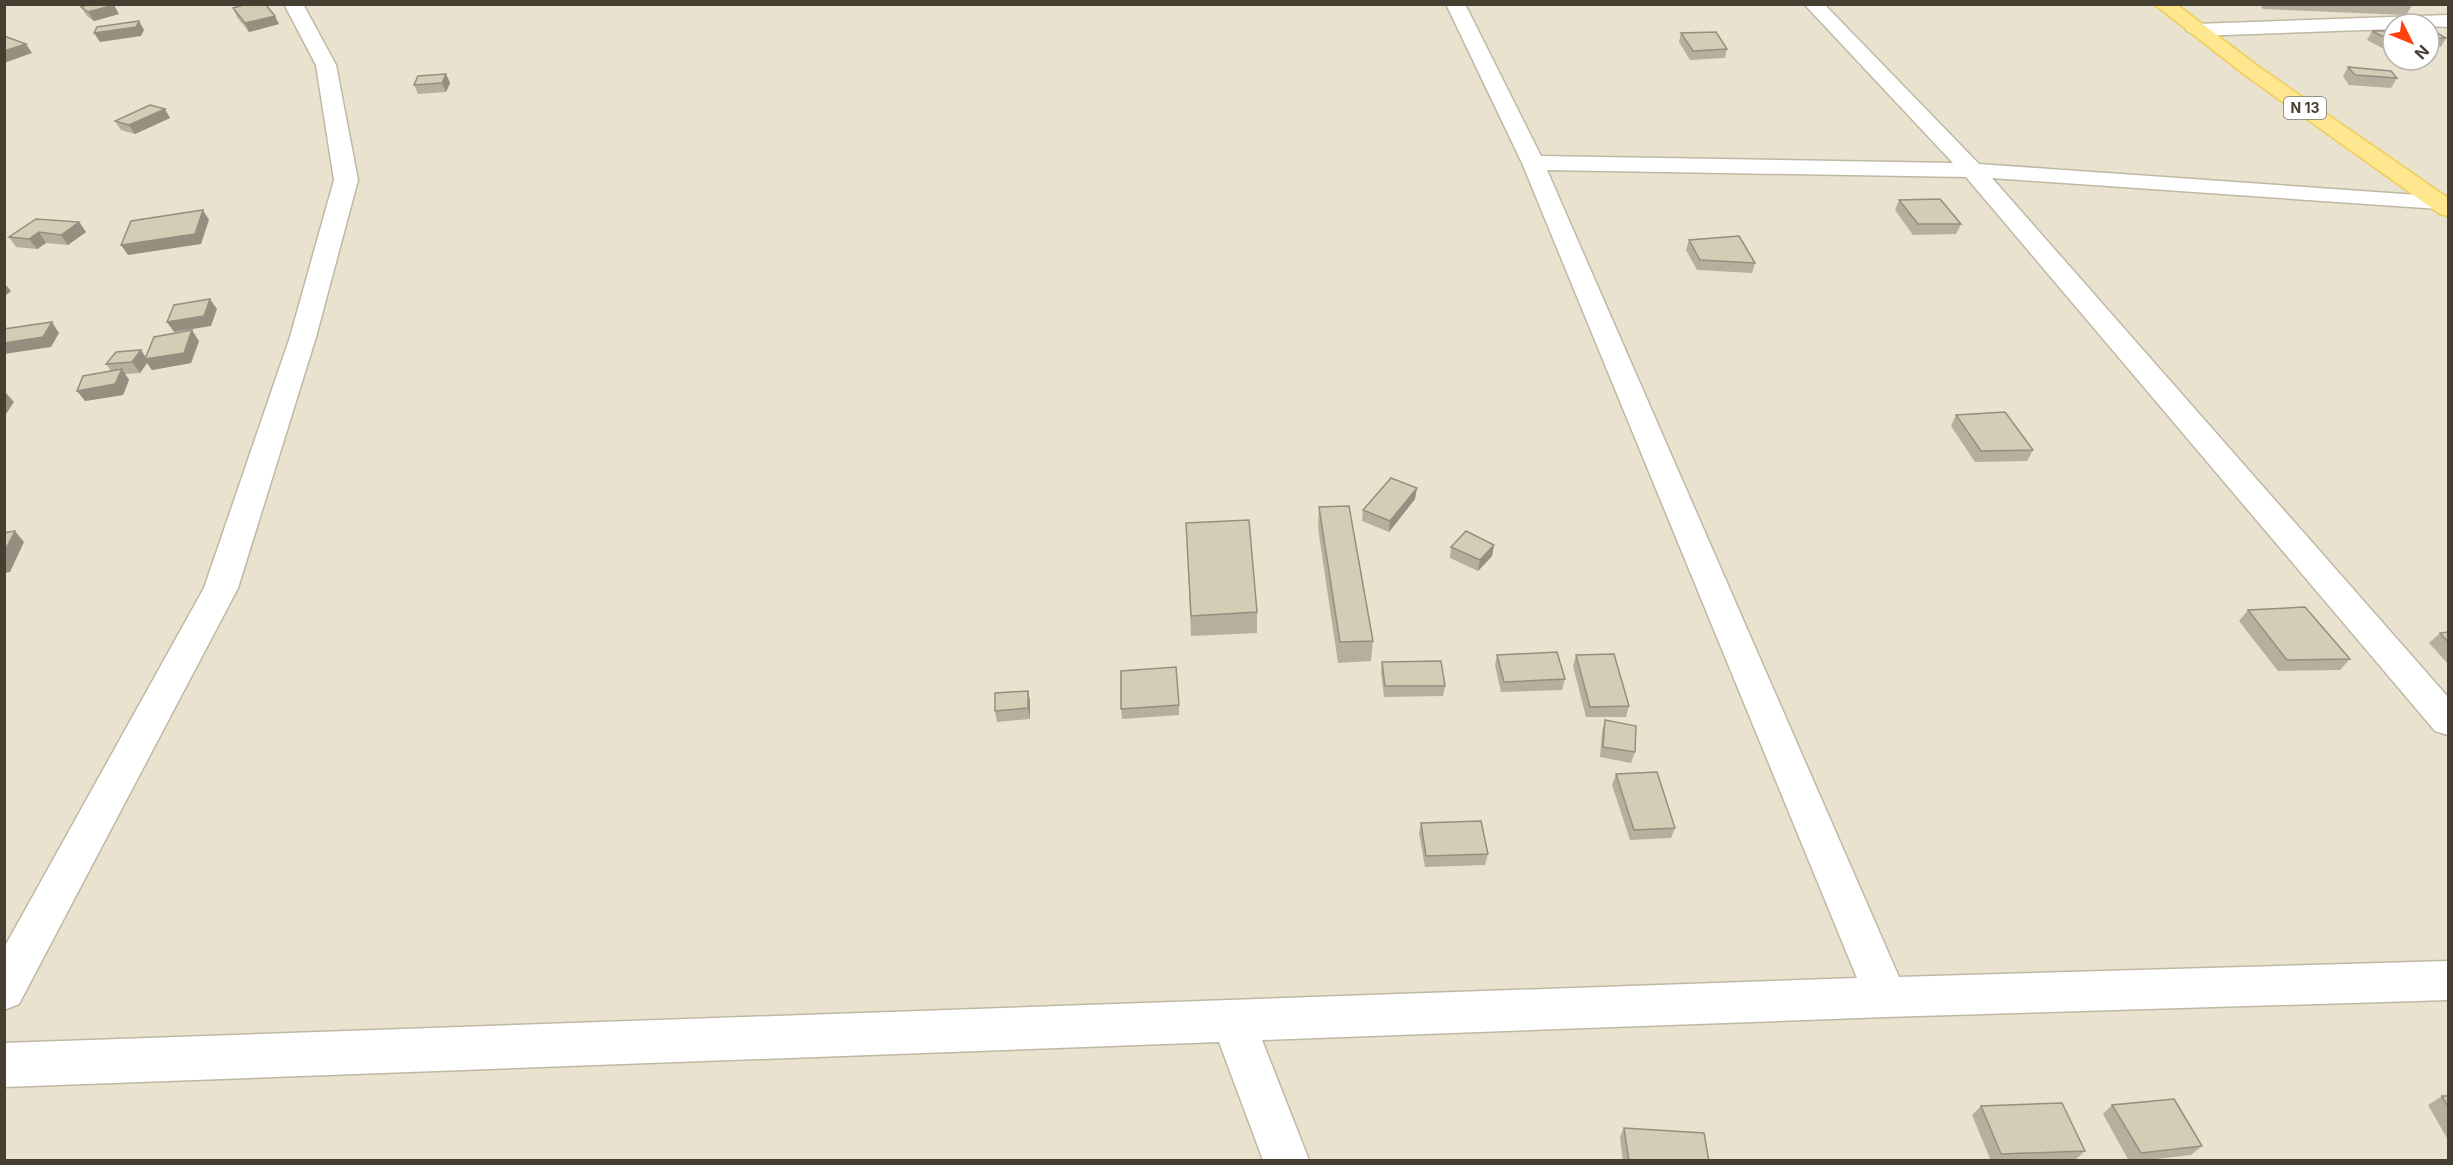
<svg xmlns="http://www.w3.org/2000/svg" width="2453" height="1165" viewBox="0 0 2453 1165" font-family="Inter,sans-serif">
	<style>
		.residential { fill: #e8e2cf; fill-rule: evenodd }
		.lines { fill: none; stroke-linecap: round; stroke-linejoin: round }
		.minor-casing { stroke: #bfb8a4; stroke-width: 3 }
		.major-casing { stroke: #f0cc53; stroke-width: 3 }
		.minor { fill: #fff; fill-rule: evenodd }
		.major { fill: #ffe78f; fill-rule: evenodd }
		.wall { fill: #b7af9d }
		.shaded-wall { fill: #958f7f }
		.building { fill: #d5ccb6; stroke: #958f7f; stroke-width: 1.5 }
		.labels { text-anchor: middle; stroke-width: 4.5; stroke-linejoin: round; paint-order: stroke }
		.shield { fill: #fff; stroke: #7d7970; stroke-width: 1.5 }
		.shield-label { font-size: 14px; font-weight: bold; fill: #453f32 }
	</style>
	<rect width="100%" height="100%" fill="#f3efe2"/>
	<path class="residential" d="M 5,5 L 2448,5 L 2448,1160 L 5,1160 ZM 2393,24 L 2429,24 L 2429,60 L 2393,60 Z"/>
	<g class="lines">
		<defs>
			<path id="minor" d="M 284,4 L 303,4 L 336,65 L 358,180 L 316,337 L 238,588 L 19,1004 L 4,1010 L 4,948 L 204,588 L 290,337 L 334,180 L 316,65 Z
				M 1446,4 L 1465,4 L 1541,156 L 1953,163 L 1804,4 L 1824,4 L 1979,164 L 2447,197 L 2447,207 L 2439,209 L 1992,178 L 2448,697 L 2448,735 L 2435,731 L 1966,177 L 1547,170 L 1899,977 L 2448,961 L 2448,1000 L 1886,1017 L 1262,1040 L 1309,1160 L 1263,1160 L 1219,1042 L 4,1087 L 4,1043 L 1857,978 L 1522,163 Z
				M 2448,15 L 2448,27 L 2393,24 L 2393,29 L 2196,36 L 2186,30 L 2196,24 Z"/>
			<path id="major" d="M 2154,4 L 2176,4 L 2259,67 L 2448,198 L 2448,216 L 2440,214 L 2245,75 Z"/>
		</defs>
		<use href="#minor" class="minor-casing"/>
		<use href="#major" class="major-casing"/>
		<use href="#minor" class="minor"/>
		<use href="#major" class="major"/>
	</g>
	<path class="wall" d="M 2260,4 L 2413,4 L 2406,15 L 2263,9 Z
		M 81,7 L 119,14 L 94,21 L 87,16 Z
		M 233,8 L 279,24 L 249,32 L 237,17 Z
		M 2372,31 L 2393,31 L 2393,48 L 2382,48 L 2367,40 Z
		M 2429,31 L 2446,38 L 2441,47 L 2429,47 Z
		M 1681,33 L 1727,49 L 1725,58 L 1690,60 L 1679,42 Z
		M 2348,67 L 2397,78 L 2391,88 L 2349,85 L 2343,76 Z
		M 446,74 L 450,83 L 446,92 L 418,94 L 414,85 Z
		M 170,118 L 135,134 L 121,130 L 115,121 Z
		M 1899,200 L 1961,224 L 1956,234 L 1913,235 L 1895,210 Z
		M 79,222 L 86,232 L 68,245 L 46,243 L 37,249 L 16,247 L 9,237 Z
		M 1689,240 L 1755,263 L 1752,273 L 1697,270 L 1686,250 Z
		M 199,341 L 191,363 L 152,370 L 147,363 L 140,373 L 125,374 L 129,380 L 123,395 L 85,401 L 111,371 L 106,364 L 145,357 Z
		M 1956,415 L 2033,450 L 2027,461 L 1975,462 L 1951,426 Z
		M 1415,499 L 1389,532 L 1362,521 L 1363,510 Z
		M 1319,507 L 1373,641 L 1371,661 L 1338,663 L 1318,528 Z
		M 1187,543 L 1257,612 L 1257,633 L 1191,636 Z
		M 1494,545 L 1492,556 L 1478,571 L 1450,558 L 1451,547 Z
		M 2248,610 L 2350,659 L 2340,670 L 2278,671 L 2239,621 Z
		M 2448,632 L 2448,664 L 2429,643 L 2440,633 Z
		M 1497,655 L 1565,679 L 1562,690 L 1501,692 L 1495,665 Z
		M 1576,655 L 1629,706 L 1626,717 L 1586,717 L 1573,666 Z
		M 1382,662 L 1445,686 L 1443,696 L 1384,697 L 1381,673 Z
		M 1028,691 L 1030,701 L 1030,719 L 997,722 L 995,711 Z
		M 1179,705 L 1179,715 L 1122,719 L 1121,709 Z
		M 1605,720 L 1635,752 L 1631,763 L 1600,757 L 1602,731 Z
		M 1616,774 L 1675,828 L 1671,838 L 1630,840 L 1612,785 Z
		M 1421,823 L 1488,854 L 1485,865 L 1425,867 L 1419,833 Z
		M 2442,1096 L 2448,1096 L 2448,1140 L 2428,1105 Z
		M 2112,1105 L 2202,1146 L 2191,1155 L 2139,1161 L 2129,1161 L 2103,1114 Z
		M 1981,1106 L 2085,1151 L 2075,1160 L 1991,1161 L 1972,1115 Z
		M 1624,1128 L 1709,1161 L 1623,1161 L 1620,1137 Z"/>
	<path class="shaded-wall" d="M 114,5 L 119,14 L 94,21 L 88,12 Z
		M 275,16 L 279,24 L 249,32 L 245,23 Z
		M 139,21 L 144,30 L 141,36 L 100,42 L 94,33 Z
		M 26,44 L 32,53 L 4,63 L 4,51 Z
		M 446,74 L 450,83 L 446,92 L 442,83 Z
		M 165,109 L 170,118 L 135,134 L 129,125 Z
		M 203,210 L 209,220 L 201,244 L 128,255 L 121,245 Z
		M 79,222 L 86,232 L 68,245 L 61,235 Z
		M 39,232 L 46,243 L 37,249 L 29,239 Z
		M 4,283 L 11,291 L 4,297 Z
		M 210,299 L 217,309 L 211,326 L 174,332 L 167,322 Z
		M 52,322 L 59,333 L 51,347 L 4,354 L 4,343 Z
		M 192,330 L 199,341 L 191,363 L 152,370 L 147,363 L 140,373 L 132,362 L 141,350 L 147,359 Z
		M 122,369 L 129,380 L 123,395 L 85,401 L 77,391 Z
		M 5,392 L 14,402 L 4,417 L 4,393 Z
		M 1417,488 L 1415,499 L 1389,532 L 1390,521 Z
		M 15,531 L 24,542 L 10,572 L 4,573 L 4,552 Z
		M 1494,545 L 1492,556 L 1478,571 L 1480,560 Z
		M 1028,691 L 1030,701 L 1030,719 L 1028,708 Z"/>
	<path class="building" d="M 90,4 L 113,4 L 114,5 L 88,12 L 81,7 Z
		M 247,4 L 265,4 L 275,16 L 245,23 L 233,8 Z
		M 139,21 L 136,27 L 94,33 L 97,27 Z
		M 2372,31 L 2393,31 L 2393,39 L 2388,39 Z
		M 2429,31 L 2434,31 L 2446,38 L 2429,38 Z
		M 1716,32 L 1727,49 L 1693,51 L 1681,33 Z
		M 4,36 L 26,44 L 4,51 Z
		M 2348,67 L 2391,71 L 2397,78 L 2355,75 Z
		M 446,74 L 442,83 L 414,85 L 418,76 Z
		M 150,105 L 165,109 L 129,125 L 115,121 Z
		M 1940,199 L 1961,224 L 1918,224 L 1899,200 Z
		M 203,210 L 195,234 L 121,245 L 131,221 Z
		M 36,219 L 79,222 L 61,235 L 39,232 L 29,239 L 9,237 Z
		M 1739,236 L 1755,263 L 1700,260 L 1689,240 Z
		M 210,299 L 204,316 L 167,322 L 174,305 Z
		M 52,322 L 43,337 L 4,343 L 4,329 Z
		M 192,330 L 184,353 L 145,359 L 154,337 Z
		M 141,350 L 132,362 L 106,364 L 116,352 Z
		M 122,369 L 115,384 L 77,391 L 83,376 Z
		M 2005,412 L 2033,450 L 1981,451 L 1956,415 Z
		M 1391,478 L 1417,488 L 1390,521 L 1363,510 Z
		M 1349,506 L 1373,641 L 1340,642 L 1319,507 Z
		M 1249,520 L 1257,612 L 1191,616 L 1186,523 Z
		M 15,531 L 4,552 L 4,533 Z
		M 1466,531 L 1494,545 L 1480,560 L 1451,547 Z
		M 2305,607 L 2350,659 L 2287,660 L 2248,610 Z
		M 2448,632 L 2448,642 L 2440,633 Z
		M 1557,652 L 1565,679 L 1504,682 L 1497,655 Z
		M 1614,654 L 1629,706 L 1590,707 L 1576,655 Z
		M 1441,661 L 1445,686 L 1385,686 L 1382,662 Z
		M 1176,667 L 1179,705 L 1121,709 L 1121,671 Z
		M 1028,691 L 1028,708 L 995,711 L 995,693 Z
		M 1605,720 L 1636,726 L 1635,752 L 1603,747 Z
		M 1657,772 L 1675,828 L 1634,830 L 1616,774 Z
		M 1481,821 L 1488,854 L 1426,856 L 1421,823 Z
		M 2442,1096 L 2448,1096 L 2448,1107 Z
		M 2174,1099 L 2202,1146 L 2141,1153 L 2112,1105 Z
		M 2062,1103 L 2085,1151 L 2001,1154 L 1981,1106 Z
		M 1624,1128 L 1704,1133 L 1709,1161 L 1629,1161 Z"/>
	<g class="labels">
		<rect class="shield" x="2284" y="97" width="42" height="22" rx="4.5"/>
		<g class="shield-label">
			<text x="2305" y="113">N 13</text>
		</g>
	</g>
	<rect width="2453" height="1165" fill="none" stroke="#453f32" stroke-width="12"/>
	<g transform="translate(2411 42) rotate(133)"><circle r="28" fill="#ffffff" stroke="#b5b2ad" stroke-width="1.5"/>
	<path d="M0-4.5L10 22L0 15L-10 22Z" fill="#ff420d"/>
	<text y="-9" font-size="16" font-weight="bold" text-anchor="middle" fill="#453f32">N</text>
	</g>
</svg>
